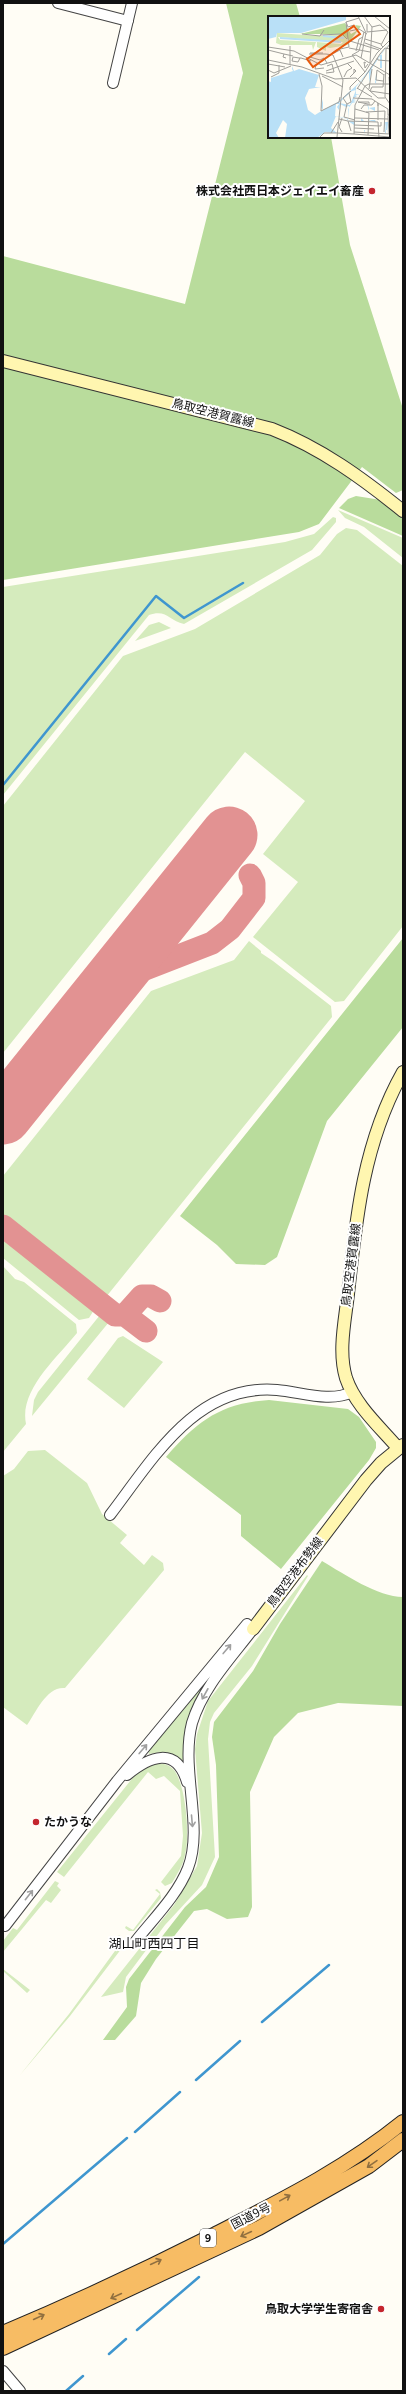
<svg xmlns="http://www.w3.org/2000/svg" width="406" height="2394" viewBox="0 0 406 2394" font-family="Georgia,'Noto Sans JP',serif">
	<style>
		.green { fill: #d5ebbd }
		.forest { fill: #b9dc9c }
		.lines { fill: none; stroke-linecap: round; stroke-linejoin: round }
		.stream { stroke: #3f96cf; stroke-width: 2.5 }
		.taxiway { stroke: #e29292; stroke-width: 23 }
		.runway { stroke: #e29292; stroke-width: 57 }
		.tertiary-casing { stroke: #444; stroke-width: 12 }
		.secondary-casing { stroke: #333; stroke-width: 14 }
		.trunk-casing { stroke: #222; stroke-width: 16 }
		.tertiary { stroke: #fff; stroke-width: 10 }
		.secondary { stroke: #fff6b0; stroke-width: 12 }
		.trunk { stroke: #f7bc64; stroke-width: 14 }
		.oneway { stroke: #a0a0a0 }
		.oneway2 { stroke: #906f3f }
		.poi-dot { fill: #c4262e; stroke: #fff; stroke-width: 1.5 }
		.labels { text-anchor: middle; stroke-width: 4; stroke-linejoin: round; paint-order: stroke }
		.shield { fill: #fff; stroke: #585858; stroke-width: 1 }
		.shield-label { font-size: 11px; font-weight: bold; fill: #111 }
		.poi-label { font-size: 12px; font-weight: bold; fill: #111; stroke: #fff; text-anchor: end }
		.street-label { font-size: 12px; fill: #111; stroke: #fff }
		.neighbourhood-label { font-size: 13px; fill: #111; stroke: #fff }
		.inset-river { fill: none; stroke: #b9e0f7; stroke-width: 2 }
		.inset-road { fill: none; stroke: #a09f9a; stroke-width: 1 }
		.view { fill: #e8590c; fill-opacity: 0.15; stroke: #e8590c; stroke-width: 2 }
		.inset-edge { fill: none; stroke: #111; stroke-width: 2 }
	</style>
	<rect width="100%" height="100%" fill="#fffdf5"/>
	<path class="green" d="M 338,510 L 403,538 L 403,558 L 364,527 L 345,518 Z
		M 333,517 L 336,518 L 336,522 L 312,550 L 184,624 C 169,621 167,609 149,615 L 3,795 L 3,587 L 285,542 L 314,534 Z
		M 346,528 L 357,530 L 403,566 L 403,926 L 344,1001 L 335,1002 L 253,937 L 298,882 L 263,854 L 305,801 L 245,752 L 3,1053 L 3,806 L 123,656 L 195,629 L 320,555 L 337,534 Z
		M 159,622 L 171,628 L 135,641 L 149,625 Z
		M 249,941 L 261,951 L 261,953 L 273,961 L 331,1006 L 332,1017 L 106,1297 L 3,1214 L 3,1176 L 151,991 L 234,960 Z
		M 3,1236 L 94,1310 L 89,1318 L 79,1320 L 3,1258 Z
		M 3,1266 L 15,1279 L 24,1282 L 76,1324 L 77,1333 C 57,1358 19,1390 26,1424 L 3,1452 Z
		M 100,1315 L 109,1322 L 32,1416 L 34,1400 L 38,1392 Z
		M 123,1336 L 163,1362 L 124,1408 L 87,1379 L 118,1338 Z
		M 45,1450 L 87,1483 L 102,1514 L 127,1535 L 120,1543 L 144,1565 L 152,1555 L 163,1563 L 164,1570 L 65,1688 C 47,1686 36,1712 27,1725 L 3,1707 L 3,1476 L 14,1469 L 28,1451 Z
		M 307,1575 L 308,1576 L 252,1666 L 214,1713 L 210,1722 L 208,1739 L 215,1857 L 202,1885 L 165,1925 L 126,1977 L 123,1992 L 101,1997 L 174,1905 L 197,1866 L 202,1833 L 195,1749 L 197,1734 L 208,1701 Z
		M 236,1643 L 203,1688 L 185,1765 L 169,1753 L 162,1752 L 149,1754 L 148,1751 Z
		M 158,1763 C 166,1764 172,1766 176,1773 C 186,1790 190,1836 185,1855 C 183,1866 177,1874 172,1883 L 165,1886 L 161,1882 L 181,1856 L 183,1836 L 180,1791 L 164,1776 L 156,1779 L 148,1772 L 64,1877 L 57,1872 L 135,1775 L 151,1764 Z
		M 55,1881 L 59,1883 L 57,1886 L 61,1890 L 51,1903 L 46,1900 L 3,1952 L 3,1941 L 13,1928 L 17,1930 Z
		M 157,1889 L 160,1892 L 161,1898 L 134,1931 L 129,1931 L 125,1928 L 126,1926 L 133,1930 L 160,1894 L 155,1890 Z
		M 119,1935 L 125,1944 L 70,2016 L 20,2075 L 69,2014 L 120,1944 L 116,1941 Z
		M 3,1969 L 30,1990 L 27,1993 L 3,1971 Z"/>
	<path class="forest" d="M 226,3 L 296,3 L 300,17 L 269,17 L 269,137 L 331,137 L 350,245 L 403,409 L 403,490 L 396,493 L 362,467 L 319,524 L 299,532 L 3,580 L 3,256 L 185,304 L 243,73 Z
		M 356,496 L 381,500 L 403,519 L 403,536 L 339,508 L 348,499 Z
		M 403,938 L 403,1027 L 327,1121 L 277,1257 L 265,1265 L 236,1264 L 217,1245 L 180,1216 Z
		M 269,1400 L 348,1409 L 359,1417 L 376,1442 L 376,1448 L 369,1460 L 281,1569 L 241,1536 L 241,1515 L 166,1457 C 197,1421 221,1403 269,1400 Z
		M 322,1561 C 344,1574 378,1597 403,1597 L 403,1706 L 338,1703 L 298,1713 L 274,1737 L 250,1792 L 252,1907 L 248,1917 L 227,1919 L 207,1909 L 194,1911 L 156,1959 L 141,1983 L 136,2016 L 115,2040 L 103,2040 L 127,2007 L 126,1987 L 129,1979 L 185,1907 L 206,1887 L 219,1857 L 216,1765 L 212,1737 L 214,1722 L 253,1671 L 280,1624 Z"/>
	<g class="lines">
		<path class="stream" d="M 3,785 L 156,596 L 184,618 L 243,583
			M 262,2022 L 329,1965
			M 196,2080 L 240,2041
			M 135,2132 L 180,2092
			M 3,2244 L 127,2138
			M 137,2330 L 199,2277
			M 109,2354 L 126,2339
			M 66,2391 L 83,2376"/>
		<path class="taxiway" d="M 101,993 L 122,978 L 212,943 L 230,929 L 254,898 L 254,883 L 250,875
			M 3,1226 L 115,1315 L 125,1315 L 142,1296 L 151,1296 L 160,1301
			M 125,1315 L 146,1331"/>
		<path class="runway" d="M 3,1116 L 229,835"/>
		<defs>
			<path id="tertiary" d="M 58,3 L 128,21
				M 113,83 L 132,3
				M 110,1515 C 153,1459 196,1383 277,1390 C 301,1392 330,1403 352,1392
				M 127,1775 C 149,1757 176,1745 187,1782
				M 5,1926 L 117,1781 L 247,1624
				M 135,1942 C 153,1919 177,1896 188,1868 C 204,1827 180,1769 192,1723 C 203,1687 231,1658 253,1629
				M 3,2371 L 20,2391"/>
			<path id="secondary" d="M 3,361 L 272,429 C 321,448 362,478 403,511
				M 398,1448 C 380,1427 355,1405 346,1378 C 338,1351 345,1321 348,1294 C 356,1217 364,1141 403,1072
				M 253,1629 L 366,1480 L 381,1463 L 403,1445"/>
			<path id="trunk" d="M 3,2333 C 74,2303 145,2270 214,2235 C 280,2201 345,2169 403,2122
				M 3,2348 L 259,2228 L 369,2166 L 403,2140"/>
		</defs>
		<use href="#tertiary" class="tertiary-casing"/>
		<use href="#secondary" class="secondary-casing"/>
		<use href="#trunk" class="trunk-casing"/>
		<use href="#tertiary" class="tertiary"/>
		<use href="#secondary" class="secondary"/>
		<use href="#trunk" class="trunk"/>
	</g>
	<defs><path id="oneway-shaft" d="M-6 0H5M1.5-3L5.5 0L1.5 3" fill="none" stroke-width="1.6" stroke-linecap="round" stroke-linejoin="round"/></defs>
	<g class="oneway">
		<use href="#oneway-shaft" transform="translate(227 1649) rotate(-50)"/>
		<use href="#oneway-shaft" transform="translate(205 1694) rotate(119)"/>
		<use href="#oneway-shaft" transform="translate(143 1749) rotate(-50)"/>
		<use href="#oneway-shaft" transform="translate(192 1821) rotate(85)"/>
		<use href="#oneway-shaft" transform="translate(29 1895) rotate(-52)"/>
	</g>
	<g class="oneway2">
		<use href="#oneway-shaft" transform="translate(372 2164) rotate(145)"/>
		<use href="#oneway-shaft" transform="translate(285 2198) rotate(-29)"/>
		<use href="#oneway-shaft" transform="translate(246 2234) rotate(155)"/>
		<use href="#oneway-shaft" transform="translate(156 2262) rotate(-25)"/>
		<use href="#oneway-shaft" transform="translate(116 2296) rotate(155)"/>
		<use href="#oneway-shaft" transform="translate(39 2317) rotate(-25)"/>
	</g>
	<g class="poi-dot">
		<circle cx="372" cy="191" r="4"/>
		<circle cx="36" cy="1822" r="4"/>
		<circle cx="381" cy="2309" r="4"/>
	</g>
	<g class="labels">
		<rect class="shield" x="200" y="2229" width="16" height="18" rx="3"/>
		<g class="shield-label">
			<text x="208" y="2242">9</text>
		</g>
		<g class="poi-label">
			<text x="364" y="195">株式会社西日本ジェイエイ畜産</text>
			<text x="44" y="1826" text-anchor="start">たかうな</text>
			<text x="373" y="2313">鳥取大学学生寄宿舎</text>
		</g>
		<g class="street-label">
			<text transform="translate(213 413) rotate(14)" y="4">鳥取空港賀露線</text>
			<text transform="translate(351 1265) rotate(-83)" y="4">鳥取空港賀露線</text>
			<text transform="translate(295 1572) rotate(-53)" y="4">鳥取空港布勢線</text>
			<text transform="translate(251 2216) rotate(-27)" y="4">国道9号</text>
		</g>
		<g class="neighbourhood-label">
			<text x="154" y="1948">湖山町西四丁目</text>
		</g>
	</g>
	<g transform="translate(268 16)">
		<rect width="122" height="122" fill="#fffdf5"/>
		<path d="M 9,17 L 52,20 L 74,18 L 79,23 L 80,29 L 62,32 L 58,31 L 58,35 L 49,31 L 49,26 L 73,28 L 75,26 L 10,21 L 12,24 L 48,26 L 45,34 L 44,29 L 13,29 L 8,27 Z" fill="#d5ebbd"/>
		<path d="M 77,7 L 83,18 L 90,14 L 87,9 L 93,10 L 82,25 L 74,18 L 32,18 Z" fill="#b9dc9c"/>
		<path d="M 0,0 L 78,0 L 78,4 L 33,17 L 9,17 L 8,21 L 0,23 ZM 122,26 L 104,52 L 106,52 L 106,57 L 108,58 L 109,58 L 108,67 L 111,68 L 107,67 L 108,58 L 106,57 L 106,52 L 104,52 L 101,67 L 101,56 L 94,64 L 95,65 L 95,67 L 94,64 L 88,71 L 88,78 L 92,79 L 87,79 L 89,80 L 85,83 L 88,84 L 85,85 L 88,86 L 84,87 L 99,88 L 100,89 L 101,92 L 107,91 L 107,95 L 101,92 L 101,95 L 99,88 L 84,87 L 80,93 L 80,105 L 95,106 L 93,105 L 93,102 L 97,106 L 107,106 L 100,104 L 100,102 L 101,104 L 107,104 L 108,106 L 120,106 L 122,107 L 120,107 L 119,118 L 119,114 L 118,114 L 118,117 L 117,117 L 118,106 L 116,115 L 116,106 L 87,106 L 86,114 L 97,114 L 97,118 L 96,114 L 86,114 L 86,109 L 80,105 L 78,102 L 68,100 L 63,112 L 69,117 L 57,116 L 49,122 L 17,122 L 19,108 L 15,104 L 8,117 L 11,122 L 0,122 L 0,65 L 3,66 L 3,62 L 25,55 L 24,53 L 24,50 L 26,55 L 31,53 L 51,59 L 47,71 L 53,71 L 41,73 L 37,82 L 40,94 L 47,99 L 55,94 L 53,91 L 55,83 L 55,94 L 70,86 L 91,67 ZM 88,74 L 82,89 L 71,87 L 84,75 ZM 68,88 L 71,88 L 69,91 L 71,94 L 72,88 L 78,91 L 81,90 L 80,103 L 67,100 Z" fill="#b9e0f7" fill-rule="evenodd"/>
		<path class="inset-river" d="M 55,20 L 76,22M 12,22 L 73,26M 113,52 L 113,39"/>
		<path class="inset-road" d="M 90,0 L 98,17 L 93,42M 96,0 L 104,11 L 102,47M 106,0 L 122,13M 99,8 L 99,16 L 119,14M 86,9 L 80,11 L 78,6 L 91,2M 104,11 L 112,9 L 120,16 L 113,29 L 115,31M 82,15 L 91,13 L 99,18M 34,18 L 52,20 L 56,14M 52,19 L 74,18 L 79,23M 97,23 L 113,28M 82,25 L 111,34M 97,27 L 113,33M 122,28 L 118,33 L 117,81 L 122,88M 22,30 L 22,48M 0,31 L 26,35 L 53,49 L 88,39 L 122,59M 81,32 L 102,36M 0,34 L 16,38M 88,35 L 91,23 L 95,21M 91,35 L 84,39 L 97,56M 91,35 L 96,16M 42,37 L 55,37M 66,37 L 72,34 L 75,41M 41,38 L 58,38M 58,38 L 65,39 L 75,64 L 69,121M 63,38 L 68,34 L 81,31 L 78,6M 42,41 L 52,44 L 56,42 L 59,47M 18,42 L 15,41 L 16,38 L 25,40M 32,42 L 30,46 L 24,45 L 25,41 L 31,42 L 33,42 L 43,45M 109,42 L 110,44 L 122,45M 0,44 L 34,51 L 67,63 L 88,62 L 102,75M 98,47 L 96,46 L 97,52 L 100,48M 0,48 L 17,51M 48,49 L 47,53 L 56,52M 0,54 L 6,57 L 23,50M 58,55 L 86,45M 58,57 L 66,56 L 64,48 L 59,50M 51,58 L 54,70 L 53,95 L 71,86 L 72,81M 116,58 L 115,71 L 104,71 L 102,75 L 110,82 L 117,82M 54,60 L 75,71M 3,61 L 11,57 L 11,49M 76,61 L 79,55 L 84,52 L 79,47M 82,61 L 88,55 L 86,53 L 86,57M 121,61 L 122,75M 115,65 L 108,64 L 109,54 L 116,59M 97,70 L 101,68 L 122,68M 89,72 L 104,81M 89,73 L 112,38 L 117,32 L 122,33M 101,73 L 104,53M 82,74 L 82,71 L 97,56 L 109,37 L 122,24M 83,75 L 75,82 L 79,88 L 76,101 L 87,104M 102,75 L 122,78M 85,82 L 104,83 L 110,87 L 110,90 L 110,87M 110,87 L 120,93 L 120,99M 79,88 L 83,86 L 81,77M 100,88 L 90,86 L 101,86 L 101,89M 87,93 L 101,97 L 100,119M 93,93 L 96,89 L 104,89 L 107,85M 98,96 L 117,95 L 116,116M 87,102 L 120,103M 71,103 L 80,105 L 83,115M 110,104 L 110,90M 80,105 L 110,106 L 111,122M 86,109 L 113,110 L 113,106M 86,112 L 106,113M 74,116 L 71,111 L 74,102M 86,116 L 122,118M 63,117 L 70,106M 69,117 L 86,118 L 87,89 L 97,70M 86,118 L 122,121M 121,118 L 120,100 L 122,96M 51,122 L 56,117 L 69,117M 65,122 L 97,122"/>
		<path class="view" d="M 86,10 L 92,18 L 45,51 L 39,43 Z"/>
		<rect width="122" height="122" class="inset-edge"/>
	</g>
	<rect width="406" height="2394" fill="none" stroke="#111111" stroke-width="8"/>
</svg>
